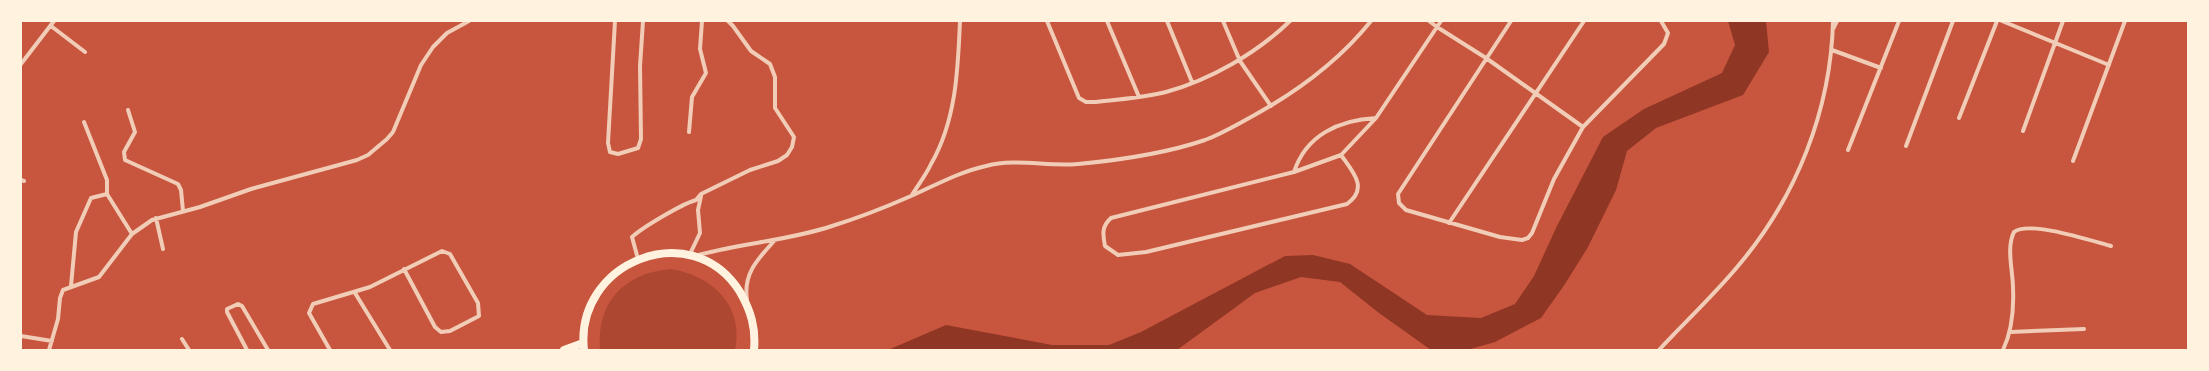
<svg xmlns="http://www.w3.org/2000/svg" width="2209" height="371" viewBox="0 0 2209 371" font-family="Barlow,sans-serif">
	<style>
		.green { fill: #ae4732 }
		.water { fill: #8f3625 }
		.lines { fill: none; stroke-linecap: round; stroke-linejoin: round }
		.minor { stroke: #f1ccb7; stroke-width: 4 }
		.primary { stroke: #fff3e0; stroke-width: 8 }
	</style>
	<rect width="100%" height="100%" fill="#c8553d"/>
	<path class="green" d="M 671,269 C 712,276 744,305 735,350 L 600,350 C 596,302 624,273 671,269 Z"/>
	<path class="water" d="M 1728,21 L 1766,21 L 1769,52 L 1743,95 L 1656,128 L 1627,151 L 1616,190 L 1588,247 L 1565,284 L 1541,318 L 1495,342 L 1467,350 L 1431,350 L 1379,313 L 1340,282 L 1301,277 L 1255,293 L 1177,350 L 888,350 L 946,325 L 1052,345 L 1109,345 L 1141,332 L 1285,256 L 1313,255 L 1350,264 L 1427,315 L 1481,318 L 1515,304 L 1534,276 L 1557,226 L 1603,137 L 1644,109 L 1722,73 L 1735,45 Z"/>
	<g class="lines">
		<path class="minor" d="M 615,21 L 608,143 L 610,152 L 618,154 L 638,148 L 641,139 L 640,66 L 643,21
			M 1047,21 L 1079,98 L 1086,102 L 1096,102 C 1119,99 1143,98 1166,92 C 1210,80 1257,53 1290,21
			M 1107,21 L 1139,97
			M 1167,21 L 1192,82
			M 1223,21 L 1240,61 L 1271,106
			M 1429,21 L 1437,27 L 1441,21
			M 1511,21 L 1398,194 L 1399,203 L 1406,210 L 1500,237 L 1522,240 L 1528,238 L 1532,233 L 1554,179 L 1583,127 L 1664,44 L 1668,33 L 1661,21
			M 2002,21 L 2109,65
			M 51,26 L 85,52
			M 1833,29 L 1837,21
			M 1832,50 L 1881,68
			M 21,64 L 54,21
			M 128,110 L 135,132 L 124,152 L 125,160 L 178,184 L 181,190 L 183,211
			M 1959,118 L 1997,21
			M 2023,131 L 2063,21
			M 689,132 L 692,97 L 706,73 L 700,49 L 702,21
			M 1906,146 L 1953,21
			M 1848,150 L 1899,21
			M 1341,155 C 1353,172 1369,188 1347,204 L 1146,252 L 1118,255 L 1105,246 C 1103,235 1101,227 1111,218 L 1294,172 L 1341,155 L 1376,118 L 1437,27 L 1486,58 L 1583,127
			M 2073,161 L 2125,21
			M 1294,172 C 1306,135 1339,120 1376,118
			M 21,180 L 24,181
			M 107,194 L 132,234
			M 912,195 C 918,185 926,175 931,164 C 956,121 958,70 960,21
			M 156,218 L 163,249
			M 1449,223 L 1584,21
			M 689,256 L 700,233 L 698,210 L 701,196
			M 695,256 C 739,243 788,241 832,226 C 858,218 886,207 911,196 C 936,185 959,172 986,166 C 1016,158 1048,167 1078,164 C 1121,160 1164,154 1205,140 C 1221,134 1236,125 1251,117 C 1297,92 1338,62 1371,21
			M 638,259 L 632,237 C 643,227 682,204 696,200 L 701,194 L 750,170 L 778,161 L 787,155 L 792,147 L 794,137 L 775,108 L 775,77 L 770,64 L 751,51 L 733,26 L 728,21
			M 71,286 L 76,232 L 91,198 L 107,194 L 107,180 L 84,122
			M 355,293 L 390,350
			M 747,300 C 743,273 758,259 775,240
			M 2010,332 L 2084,329
			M 21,336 L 52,341
			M 182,339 L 189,350
			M 49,350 L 58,319 L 60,298 L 63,290 L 99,277 L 132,234 L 152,220 L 200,207 L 251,189 L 357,160 L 368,155 L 387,139 L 393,132 L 421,65 L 433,47 L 447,33 L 469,21
			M 247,350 L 227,312 L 227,309 L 238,304 L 242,306 L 268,350
			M 330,350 L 309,313 L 313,304 L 370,287 L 442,251 L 450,254 L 478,303 L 479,316 L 450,331 L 441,332 L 435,327 L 404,269
			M 1659,350 C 1685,322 1714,295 1738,266 C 1796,198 1831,110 1833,21
			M 2003,350 C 2012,331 2014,310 2013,288 C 2013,271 2006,248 2014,232 C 2029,220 2092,241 2111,246"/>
		<path class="primary" d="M 564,350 L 583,343
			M 584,350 C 574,262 692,215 740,292 C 751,311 756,328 754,350"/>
	</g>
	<rect width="2209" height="371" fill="none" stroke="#fff3e0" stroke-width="44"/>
</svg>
